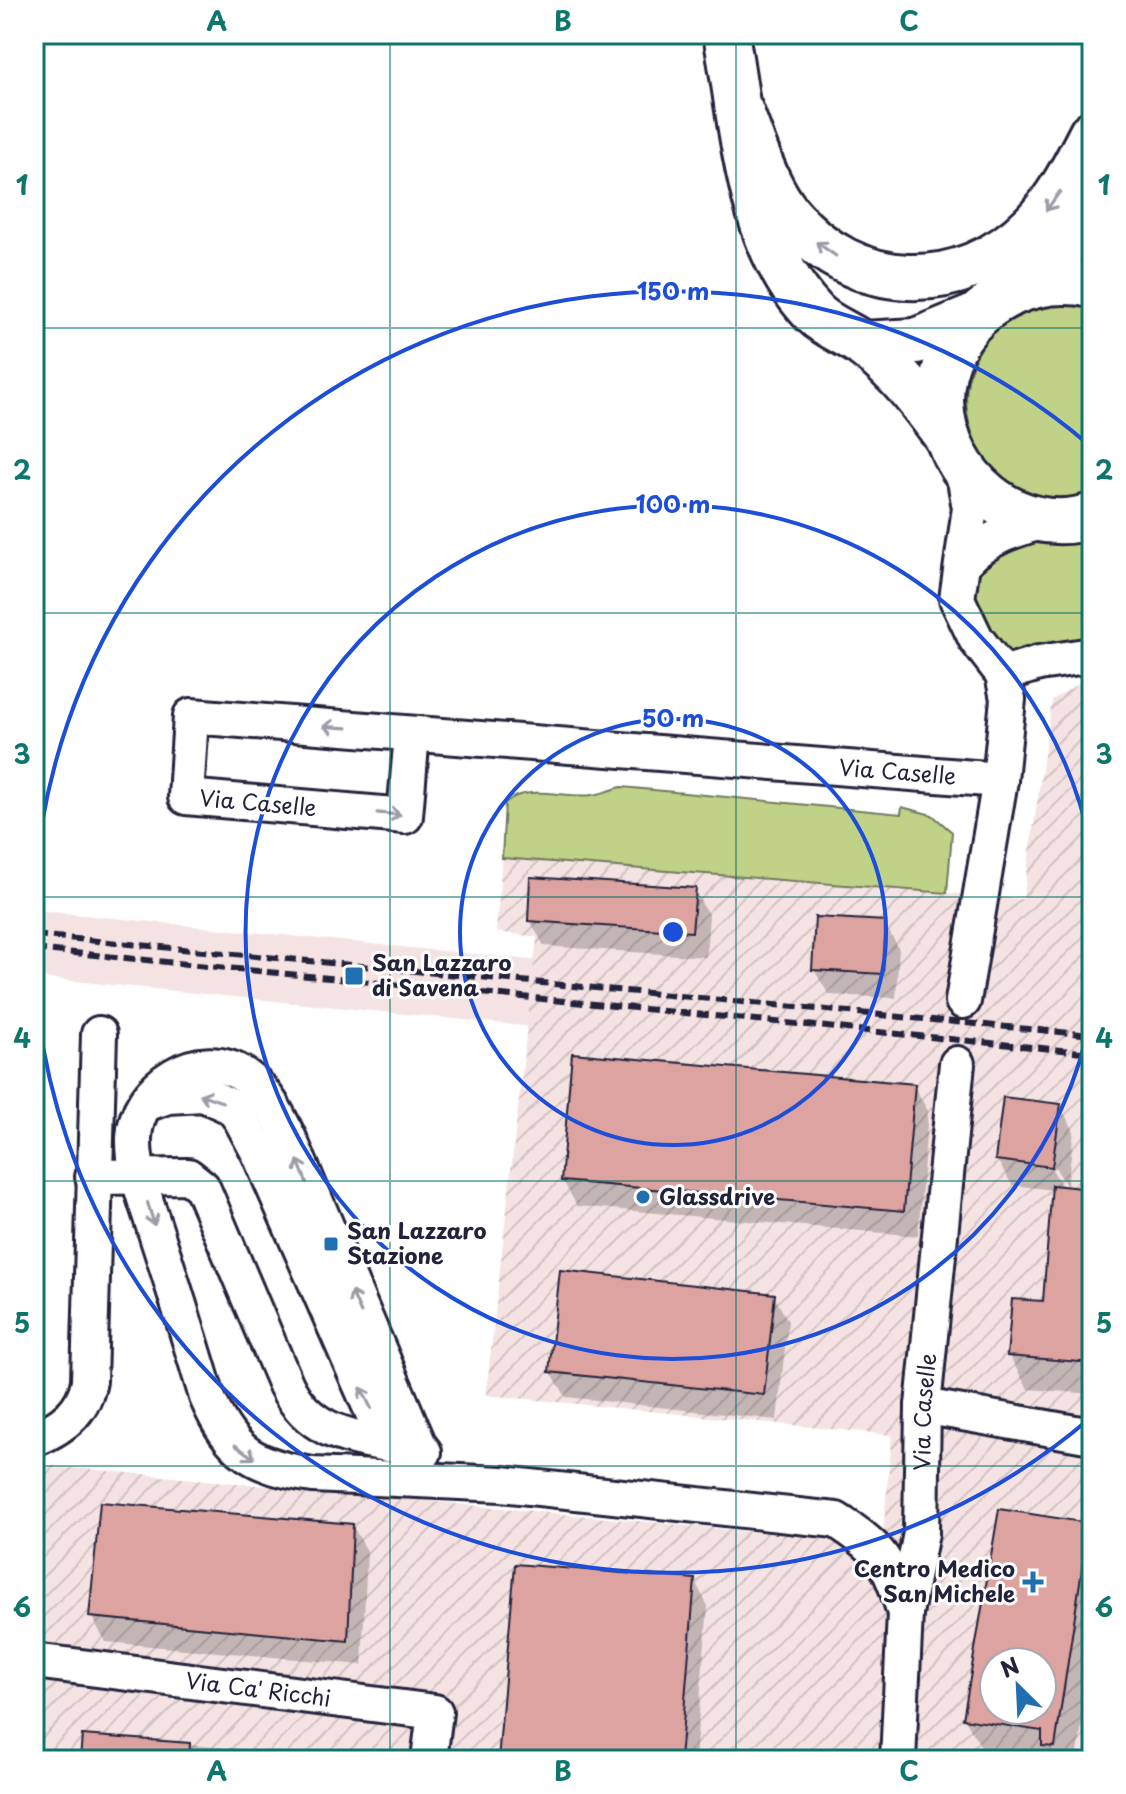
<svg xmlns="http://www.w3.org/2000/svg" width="1126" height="1794" viewBox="0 0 1126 1794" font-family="'Playpen Sans',sans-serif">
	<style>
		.built { fill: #f5e3e3 }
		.industrial { fill: url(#industrial-furrows); fill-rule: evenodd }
		.grass { fill: #c0d287; stroke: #717a61; stroke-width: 2 }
		.shadow { fill: #0003; fill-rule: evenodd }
		.building { fill: #dda3a1; stroke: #22223b; stroke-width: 2; fill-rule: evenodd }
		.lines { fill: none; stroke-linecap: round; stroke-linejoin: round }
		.minor-casing { stroke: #22223b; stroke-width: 40 }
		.major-casing { stroke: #22223b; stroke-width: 50 }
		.highway-casing { stroke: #22223b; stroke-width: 50 }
		.minor { stroke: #fff; stroke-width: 34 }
		.major { stroke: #fff; stroke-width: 44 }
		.highway { stroke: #fff; stroke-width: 44 }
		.rail { stroke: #22223b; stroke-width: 6; stroke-dasharray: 12 6; stroke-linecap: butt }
		.oneway { stroke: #9c9ca7 }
		.grid { fill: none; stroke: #0f766e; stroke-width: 2; stroke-opacity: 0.55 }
		.ring { fill: none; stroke: #1d4ed8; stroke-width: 4 }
		.poi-dot { fill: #1f6fb2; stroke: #fff; stroke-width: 3 }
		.labels { text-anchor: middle; stroke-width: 6; stroke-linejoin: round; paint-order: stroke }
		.street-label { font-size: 22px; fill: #22223b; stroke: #fff }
		.poi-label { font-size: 22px; font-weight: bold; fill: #22223b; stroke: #fff; text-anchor: start }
		.centre { fill: #1d4ed8; stroke: #fff; stroke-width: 4 }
		.ring-label { font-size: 24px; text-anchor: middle; font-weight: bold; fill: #1d4ed8; stroke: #fff; stroke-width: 6; stroke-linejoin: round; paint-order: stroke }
		.neatline { fill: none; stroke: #0f766e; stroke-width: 3 }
		.grid-label { font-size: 26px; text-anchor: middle; font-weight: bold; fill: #0f766e }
	</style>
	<defs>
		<pattern id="industrial-furrows" width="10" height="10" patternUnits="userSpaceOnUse" patternTransform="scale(2)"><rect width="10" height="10" fill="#f5e3e3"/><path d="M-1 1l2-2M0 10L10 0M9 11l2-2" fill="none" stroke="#d2c2c4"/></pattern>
	</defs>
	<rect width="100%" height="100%" fill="#fff"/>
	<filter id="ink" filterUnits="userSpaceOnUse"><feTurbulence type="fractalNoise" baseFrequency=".0125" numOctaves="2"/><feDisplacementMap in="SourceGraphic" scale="16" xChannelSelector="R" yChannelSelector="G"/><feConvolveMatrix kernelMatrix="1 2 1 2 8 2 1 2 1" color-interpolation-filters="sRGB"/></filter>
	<g filter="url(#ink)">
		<path class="built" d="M 34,910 L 789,986 L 924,1066 L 34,977 Z"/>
		<path class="industrial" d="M 1092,675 L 1092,1760 L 34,1760 L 34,1464 L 882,1544 L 892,1435 L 486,1395 L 537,937 L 496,932 L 502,858 L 1023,899 L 1052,700 ZM 994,1662 L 1042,1662 L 1042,1710 L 994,1710 Z"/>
		<path class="grass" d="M 1067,303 L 1092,308 L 1092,492 C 970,531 914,354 1030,309 C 1041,304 1055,304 1067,303 Z
			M 1092,516 L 1092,655 L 1003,674 L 958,579 L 963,563 Z
			M 622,787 L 901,814 L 902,807 L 932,815 L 952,832 L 947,893 L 502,858 L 505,803 C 527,783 566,799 592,795 C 602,794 612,789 622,787 Z"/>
		<path class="shadow" d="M 694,890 L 709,916 L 706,957 L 544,946 L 530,920 Z
			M 884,923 L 899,949 L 896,998 L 829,995 L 814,970 Z
			M 914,1086 L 928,1111 L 918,1236 L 577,1206 L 563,1181 Z
			M 1060,1106 L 1074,1131 L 1067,1187 L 1049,1157 L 1046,1159 L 1063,1188 L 1092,1191 L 1092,1394 L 1028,1389 L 1009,1356 L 1045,1303 L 1054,1190 L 1012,1185 L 997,1160 Z
			M 774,1296 L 788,1321 L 777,1420 L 566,1397 L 551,1372 Z
			M 1000,1511 L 1088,1525 L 1092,1533 L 1092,1656 L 1077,1760 L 1040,1760 L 984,1752 L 965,1719 ZM 994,1662 L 1042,1662 L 1042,1710 L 994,1710 Z
			M 352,1525 L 367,1551 L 362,1665 L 106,1642 L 91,1616 Z
			M 694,1580 L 708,1606 L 695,1760 L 500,1760 Z
			M 84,1737 L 335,1756 L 338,1760 L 82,1760 Z"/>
		<path class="building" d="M 530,877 L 696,888 L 692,932 L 528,921 Z
			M 815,917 L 886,921 L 883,974 L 812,970 Z
			M 572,1053 L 915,1084 L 904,1211 L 561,1181 Z
			M 1003,1097 L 1061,1104 L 1052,1167 L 995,1160 Z
			M 1052,1185 L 1092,1189 L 1092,1363 L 1007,1356 L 1012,1299 L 1043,1301 Z
			M 560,1270 L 775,1294 L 764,1395 L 549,1372 Z
			M 100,1502 L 353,1524 L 348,1641 L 89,1617 Z
			M 999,1509 L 1089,1523 L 1055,1747 L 1042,1746 L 1042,1731 L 963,1719 ZM 994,1662 L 1042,1662 L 1042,1710 L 994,1710 Z
			M 515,1564 L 695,1579 L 680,1760 L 498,1760 Z
			M 82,1735 L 190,1743 L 189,1760 L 80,1760 Z"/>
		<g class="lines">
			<defs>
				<g id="minor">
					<path d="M 963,469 L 970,508 L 957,599 L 976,639 L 1003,674 L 1008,699 L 1000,780 L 963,1001"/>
					<path d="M 963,563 C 987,537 1015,529 1048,520"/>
					<path d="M 1003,674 L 1039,663 L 1092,655"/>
					<path id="s1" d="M 412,734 L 405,816 L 186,797 L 191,716 L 1000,780"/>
					<path d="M 148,1103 L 168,1096 L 203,1094 L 232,1107 L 241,1119 L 259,1153 L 373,1413 L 387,1431 L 424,1452"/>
					<path d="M 93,1177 L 188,1176 L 202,1187 L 286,1385 C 312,1438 357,1437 409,1448"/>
					<path d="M 923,1406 L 1092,1436"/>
					<path d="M 34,1439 C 62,1428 84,1411 89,1381 L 99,1034"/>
					<path d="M 421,1450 L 290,1141 C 279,1118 267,1091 245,1076 C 200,1045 136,1086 134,1138 C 133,1172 148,1206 158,1239 C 175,1291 191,1344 207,1397 C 231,1453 254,1466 313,1475 L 502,1484 L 836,1520 C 882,1549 889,1561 905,1613"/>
					<path id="s2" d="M 34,1661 L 435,1712 L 429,1760"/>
					<path id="s3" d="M 898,1760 L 905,1613 L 921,1533 L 923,1406 L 957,1064"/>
				</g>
				<path id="major" d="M 1027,285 C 1058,257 1077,232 1092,193
					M 1092,285 C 1018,269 940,320 941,401 C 943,477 1017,540 1092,516"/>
				<path id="highway" d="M 726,34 C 743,126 747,245 815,314 C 829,328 851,334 866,347 C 900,373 922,403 947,437
					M 740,110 C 754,144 765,186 789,215 C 853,294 961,298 1033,225 C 1059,199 1075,166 1092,133
					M 863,344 L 916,341 L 975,317"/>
			</defs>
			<use href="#minor" class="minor-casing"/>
			<use href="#major" class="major-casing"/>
			<use href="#highway" class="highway-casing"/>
			<use href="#minor" class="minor"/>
			<use href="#major" class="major"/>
			<use href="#highway" class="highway"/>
			<path class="rail" d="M 34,935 L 1092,1035
				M 34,949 L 1092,1053"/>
		</g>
		<defs><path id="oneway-shaft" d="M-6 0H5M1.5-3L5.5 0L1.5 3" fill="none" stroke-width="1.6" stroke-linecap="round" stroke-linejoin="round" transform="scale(2)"/></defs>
		<g class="oneway">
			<use href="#oneway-shaft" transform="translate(1053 201) rotate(126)"/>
			<use href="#oneway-shaft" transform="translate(826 249) rotate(-145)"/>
			<use href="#oneway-shaft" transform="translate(335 727) rotate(-176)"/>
			<use href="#oneway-shaft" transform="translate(389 814) rotate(5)"/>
			<use href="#oneway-shaft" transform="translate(211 1098) rotate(-161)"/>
			<use href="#oneway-shaft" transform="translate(302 1171) rotate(-112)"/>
			<use href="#oneway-shaft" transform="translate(151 1214) rotate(73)"/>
			<use href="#oneway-shaft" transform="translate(356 1302) rotate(-114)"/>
			<use href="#oneway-shaft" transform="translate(366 1398) rotate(-117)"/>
			<use href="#oneway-shaft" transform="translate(245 1452) rotate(35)"/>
		</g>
	</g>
	<path class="grid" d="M 390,34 L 390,1760M 736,34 L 736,1760M 34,328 L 1092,328M 34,613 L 1092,613M 34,897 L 1092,897M 34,1181 L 1092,1181M 34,1466 L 1092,1466"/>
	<g class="ring">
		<circle cx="673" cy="932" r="213"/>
		<path d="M1091 1017A427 427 0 1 1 1091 847"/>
		<path d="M1089 1419A640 640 0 0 1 34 971M34 893A640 640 0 0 1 1089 445"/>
	</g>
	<g class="poi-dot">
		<rect x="344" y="966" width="20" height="20" rx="4"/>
		<circle cx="643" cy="1197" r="8"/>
		<rect x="323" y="1236" width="16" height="16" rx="4"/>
		<path d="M1029 1570h8v8h8v8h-8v8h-8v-8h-8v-8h8z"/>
	</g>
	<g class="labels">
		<g class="street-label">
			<text dy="8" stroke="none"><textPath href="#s1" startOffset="1092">Via Caselle</textPath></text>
			<text transform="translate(258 803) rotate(5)" y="8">Via Caselle</text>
			<text dy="8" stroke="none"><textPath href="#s3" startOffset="350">Via Caselle</textPath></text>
			<text dy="8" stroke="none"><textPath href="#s2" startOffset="226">Via Ca' Ricchi</textPath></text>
		</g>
		<g class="poi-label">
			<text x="372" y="971">San Lazzaro<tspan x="372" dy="25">di Savena</tspan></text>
			<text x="659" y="1205">Glassdrive</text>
			<text x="347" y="1239">San Lazzaro<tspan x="347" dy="25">Stazione</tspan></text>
			<text x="1015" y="1577" text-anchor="end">Centro Medico<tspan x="1015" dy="25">San Michele</tspan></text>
		</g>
	</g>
	<circle cx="673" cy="932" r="12" class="centre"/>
	<g class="ring-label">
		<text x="673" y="300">150 m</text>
		<text x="673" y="513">100 m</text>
		<text x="673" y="727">50 m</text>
	</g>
	<rect width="1126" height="1794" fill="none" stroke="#fff" stroke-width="88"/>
	<g transform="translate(1018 1686) rotate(336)"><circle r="38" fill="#ffffff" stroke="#a7a7b1" stroke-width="2"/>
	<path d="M0-6L14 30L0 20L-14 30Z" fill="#1f6fb2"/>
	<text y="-12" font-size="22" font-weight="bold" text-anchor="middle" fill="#22223b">N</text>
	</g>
	<rect x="44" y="44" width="1038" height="1706" class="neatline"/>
	<g class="grid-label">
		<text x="217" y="31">A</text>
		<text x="563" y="31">B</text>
		<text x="909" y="31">C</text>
		<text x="22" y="195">1</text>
		<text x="1104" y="195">1</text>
		<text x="22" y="480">2</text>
		<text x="1104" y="480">2</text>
		<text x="22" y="764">3</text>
		<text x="1104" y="764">3</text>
		<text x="22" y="1048">4</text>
		<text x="1104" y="1048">4</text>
		<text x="22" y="1333">5</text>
		<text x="1104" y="1333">5</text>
		<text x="22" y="1617">6</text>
		<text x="1104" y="1617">6</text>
		<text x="217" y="1781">A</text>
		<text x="563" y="1781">B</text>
		<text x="909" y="1781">C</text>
	</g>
</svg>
